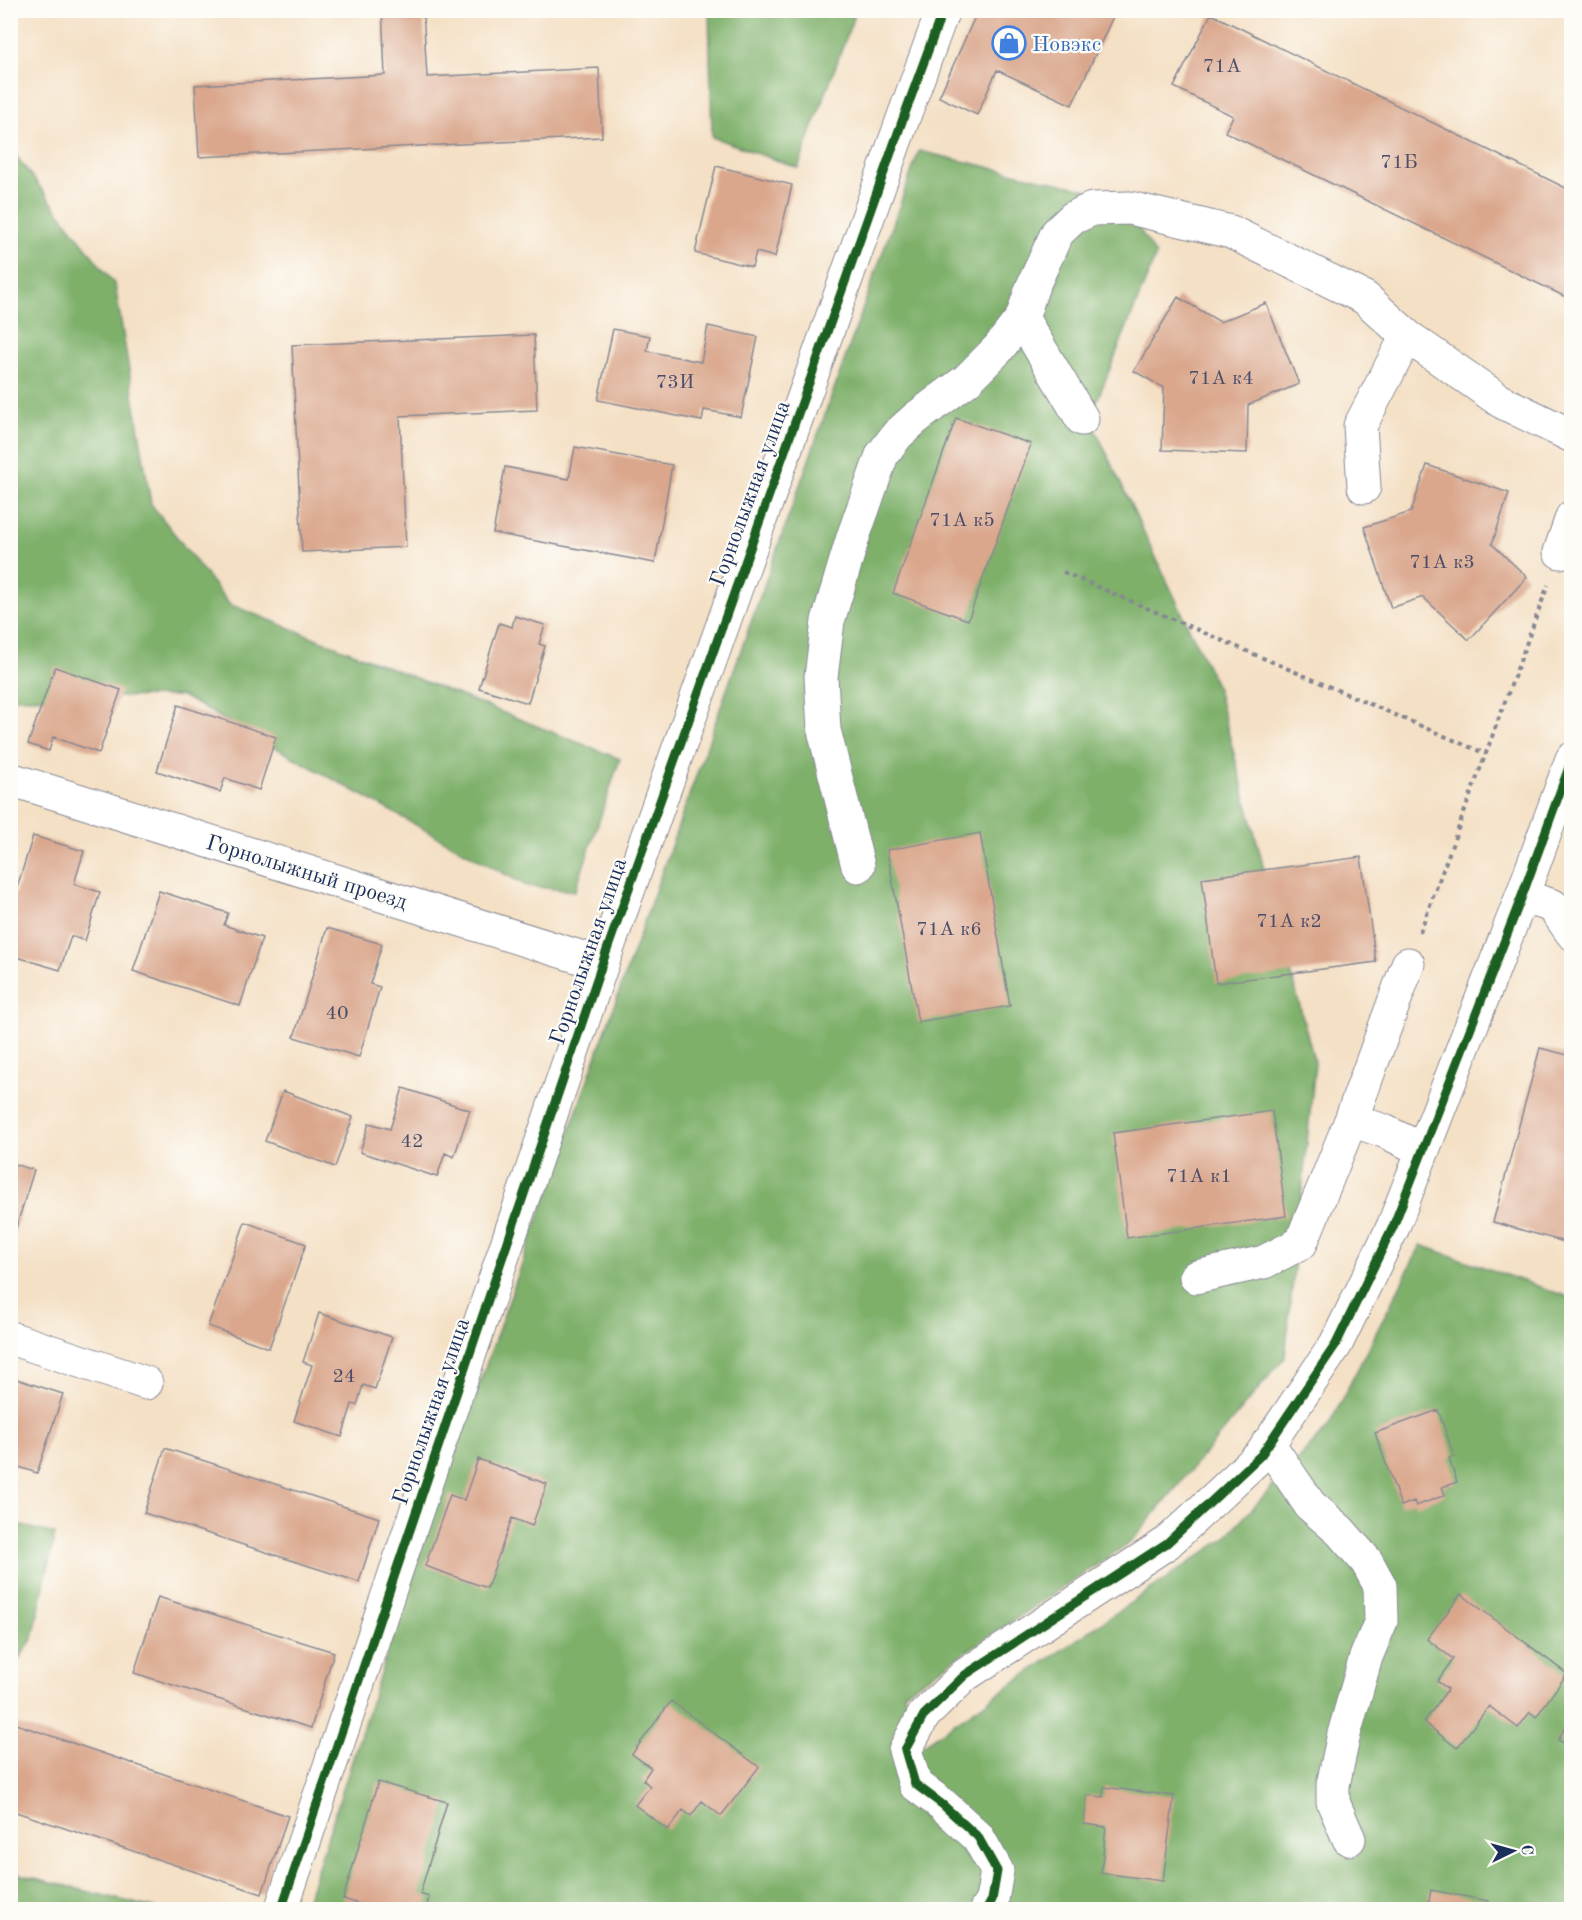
<svg xmlns="http://www.w3.org/2000/svg" width="1582" height="1920" viewBox="0 0 1582 1920" font-family="'Old Standard TT',serif">
	<style>
		.forest { fill: #7eb06a; stroke: #4c7064; stroke-width: 1.5 }
		.building { fill: #daa78d }
		.lines { fill: none; stroke-linecap: round; stroke-linejoin: round }
		.minor-casing { stroke: #888892; stroke-width: 35 }
		.path { stroke: #888892; stroke-width: 4; stroke-dasharray: 4.5 4.5; stroke-linecap: butt }
		.minor { stroke: #fff; stroke-width: 33 }
		.cycleway-casing { stroke: #fdfcf7; stroke-width: 13 }
		.cycleway { stroke: #1b5e20; stroke-width: 9 }
		.labels { text-anchor: middle; stroke-width: 4.5; stroke-linejoin: round; paint-order: stroke }
		.number-label { font-size: 20px; fill: #4b4d6a }
		.shop-label { font-size: 22px; fill: #366cbe; stroke: #fdfcf7; text-anchor: start }
		.street-label { font-size: 22px; fill: #1b2f5e; stroke: #fdfcf7 }
	</style>
	<rect width="100%" height="100%" fill="#fdfcf7"/>
	<filter id="ink" filterUnits="userSpaceOnUse"><feTurbulence type="fractalNoise" baseFrequency=".0167" numOctaves="2"/><feDisplacementMap in="SourceGraphic" scale="12" xChannelSelector="R" yChannelSelector="G"/><feConvolveMatrix kernelMatrix="1 2 1 2 8 2 1 2 1" color-interpolation-filters="sRGB"/></filter>
	<filter id="wash" filterUnits="userSpaceOnUse"><feTurbulence type="fractalNoise" baseFrequency=".008" numOctaves="4" result="noise"/><feDisplacementMap in="SourceGraphic" scale="24" xChannelSelector="R" yChannelSelector="G"/><feGaussianBlur stdDeviation="1.35" result="paint"/><feColorMatrix in="noise" values="0 0 0 0 0 0 0 0 0 0 0 0 0 0 0 0 0 1.4 0 .05"/><feComposite in="paint" operator="in"/></filter>
	<g filter="url(#wash)">
		<rect width="100%" height="100%" fill="#f4e0c5"/>
		<path class="forest" d="M 709,11 L 856,11 L 798,168 L 712,137 Z
			M 10,148 L 115,285 L 151,504 L 229,604 L 620,759 L 575,891 L 527,886 L 182,696 L 11,698 Z
			M 919,151 L 1119,197 L 1156,255 L 1090,418 L 1216,685 L 1315,1064 L 1285,1357 L 1131,1542 L 904,1693 L 914,1751 L 1224,1539 L 1328,1427 L 1421,1245 L 1571,1298 L 1571,1909 L 304,1910 L 420,1550 Z
			M 11,1523 L 55,1534 L 33,1638 L 11,1671 Z
			M 11,1872 L 157,1909 L 11,1909 Z"/>
		<g id="blocks">
			<path class="building" d="M 382,10 L 423,10 L 427,77 L 599,68 L 602,137 L 199,157 L 195,85 L 385,75 Z
				M 978,10 L 1116,10 L 1072,105 L 997,70 L 977,115 L 939,97 Z
				M 1211,14 L 1572,191 L 1572,300 L 1225,132 L 1233,116 L 1174,87 Z
				M 716,166 L 792,185 L 775,257 L 756,252 L 752,267 L 695,253 Z
				M 1178,297 L 1220,322 L 1266,303 L 1299,384 L 1248,405 L 1247,453 L 1162,450 L 1164,388 L 1134,371 Z
				M 708,326 L 758,337 L 741,417 L 704,410 L 702,421 L 598,400 L 613,329 L 650,336 L 647,351 L 701,362 Z
				M 534,335 L 537,410 L 400,416 L 406,547 L 302,552 L 292,345 Z
				M 956,418 L 1031,444 L 968,620 L 893,593 Z
				M 575,447 L 672,465 L 655,563 L 493,533 L 505,467 L 569,479 Z
				M 1427,465 L 1509,493 L 1492,544 L 1527,577 L 1469,640 L 1423,597 L 1391,608 L 1364,527 L 1411,512 Z
				M 515,616 L 545,625 L 539,644 L 545,646 L 528,703 L 479,688 L 499,623 L 512,627 Z
				M 55,667 L 121,690 L 99,753 L 53,737 L 49,751 L 28,744 Z
				M 178,705 L 276,737 L 259,790 L 225,778 L 220,792 L 157,771 Z
				M 980,833 L 1010,1006 L 918,1022 L 887,850 Z
				M 33,836 L 84,851 L 74,884 L 100,892 L 85,941 L 71,936 L 60,970 L 10,955 L 10,910 Z
				M 1361,857 L 1376,962 L 1216,983 L 1202,878 Z
				M 159,891 L 228,913 L 224,925 L 262,938 L 240,1006 L 133,971 Z
				M 327,928 L 382,944 L 370,984 L 380,987 L 359,1057 L 294,1037 Z
				M 1540,1048 L 1572,1056 L 1572,1244 L 1493,1222 Z
				M 403,1088 L 470,1110 L 454,1157 L 445,1153 L 437,1177 L 360,1152 L 369,1123 L 390,1129 Z
				M 283,1091 L 353,1117 L 335,1167 L 265,1141 Z
				M 1272,1111 L 1286,1216 L 1127,1238 L 1113,1133 Z
				M 10,1163 L 34,1170 L 11,1244 L 10,1244 Z
				M 245,1222 L 306,1244 L 269,1348 L 208,1326 Z
				M 319,1313 L 392,1337 L 375,1389 L 363,1385 L 357,1405 L 352,1404 L 342,1437 L 294,1421 L 312,1365 L 303,1362 Z
				M 10,1377 L 63,1394 L 37,1473 L 10,1464 Z
				M 1438,1410 L 1454,1456 L 1449,1458 L 1457,1482 L 1442,1487 L 1445,1495 L 1416,1506 L 1414,1501 L 1401,1506 L 1375,1433 Z
				M 165,1448 L 379,1518 L 359,1582 L 144,1513 Z
				M 478,1459 L 547,1484 L 532,1526 L 512,1518 L 487,1588 L 425,1566 L 450,1495 L 464,1500 Z
				M 1461,1594 L 1567,1674 L 1536,1717 L 1530,1712 L 1518,1728 L 1489,1706 L 1457,1748 L 1424,1722 L 1448,1689 L 1437,1681 L 1453,1659 L 1427,1639 Z
				M 158,1597 L 334,1652 L 311,1728 L 134,1673 Z
				M 671,1701 L 759,1767 L 721,1816 L 702,1801 L 691,1816 L 683,1810 L 668,1830 L 635,1805 L 650,1786 L 643,1780 L 651,1768 L 632,1754 Z
				M 1572,1716 L 1572,1748 L 1558,1740 Z
				M 16,1724 L 288,1816 L 262,1894 L 10,1810 L 10,1740 Z
				M 378,1782 L 447,1802 L 420,1894 L 429,1897 L 426,1910 L 372,1910 L 372,1908 L 343,1899 Z
				M 1104,1787 L 1174,1796 L 1163,1881 L 1101,1873 L 1106,1827 L 1084,1824 L 1087,1795 L 1103,1797 Z
				M 1431,1890 L 1489,1901 L 1488,1910 L 1427,1910 Z"/>
		</g>
	</g>
	<g filter="url(#ink)">
		<use href="#blocks" fill-opacity="0" stroke="#888892" stroke-width="1.5"/>
		<g class="lines">
			<defs>
				<path id="minor" d="M 1022,318 L 1082,419
					M 1364,487 L 1360,426 L 1407,336
					M 1560,552 L 1572,517
					M 10,779 L 602,964
					M 858,866 L 824,730 L 821,677 L 828,621 L 853,537 L 882,455 L 897,435 L 916,418 L 967,380 L 998,349 L 1022,318 L 1032,288 L 1057,233 L 1073,218 L 1092,209 L 1130,208 L 1231,232 L 1365,298 L 1407,336 L 1502,402 L 1572,436
					M 1522,896 L 1553,906 L 1572,933
					M 1351,1120 L 1384,1131 L 1423,1150
					M 1196,1277 L 1264,1262 L 1301,1243 L 1351,1120 L 1408,964
					M 10,1338 L 146,1383
					M 1268,1443 L 1310,1505 L 1340,1531 L 1367,1562 L 1380,1586 L 1381,1621 L 1366,1657 L 1344,1734 L 1333,1785 L 1333,1802 L 1349,1839
					M 281,1910 L 602,964 L 904,116 L 943,10
					M 986,1910 L 992,1900 L 997,1871 L 978,1837 L 943,1805 L 915,1784 L 905,1750 L 924,1715 L 965,1675 L 1167,1543 L 1261,1455 L 1336,1344 L 1393,1227 L 1522,896 L 1572,759"/>
			</defs>
			<use href="#minor" class="minor-casing"/>
			<path class="path" d="M 1063,572 L 1486,754
				M 1420,932 L 1548,585"/>
			<use href="#minor" class="minor"/>
			<defs>
				<path id="cycleway" d="M 281,1910 L 602,964 L 904,116 L 943,10
					M 986,1910 L 992,1900 L 997,1871 L 978,1837 L 943,1805 L 915,1784 L 905,1750 L 924,1715 L 965,1675 L 1167,1543 L 1261,1455 L 1336,1344 L 1393,1227 L 1522,896 L 1572,759"/>
			</defs>
			<use href="#cycleway" class="cycleway-casing"/>
			<use href="#cycleway" class="cycleway"/>
		</g>
	</g>
	<defs>
		<symbol id="shop-ring" viewBox="-11 -11 22 22"><circle r="9.5" fill="#fdfcf7" stroke="#3f7fe0" stroke-width="1.5"/><path d="M-5-2.5h2.3a2.7 3.5 0 0 1 5.4 0H5L5.5 6h-11ZM-1.5-2.5h3a1.5 2.3 0 0 0-3 0Z" fill="#3f7fe0"/></symbol>
	</defs>
	<g fill-rule="evenodd">
		<use href="#shop-ring" x="990" y="24" width="38" height="38"/>
	</g>
	<g class="labels">
		<g class="number-label">
			<text x="1222" y="72">71А</text>
			<text x="1399" y="168">71Б</text>
			<text x="1221" y="384">71А к4</text>
			<text x="675" y="388">73И</text>
			<text x="962" y="526">71А к5</text>
			<text x="1442" y="568">71А к3</text>
			<text x="1289" y="927">71А к2</text>
			<text x="949" y="935">71А к6</text>
			<text x="337" y="1019">40</text>
			<text x="412" y="1147">42</text>
			<text x="1199" y="1182">71А к1</text>
			<text x="344" y="1382">24</text>
		</g>
		<g class="shop-label">
			<text x="1032" y="51">Новэкс</text>
		</g>
		<g class="street-label">
			<text transform="translate(749 493) rotate(-70)" y="8">Горнолыжная улица</text>
			<text transform="translate(307 871) rotate(17)" y="8">Горнолыжный проезд</text>
			<text transform="translate(587 951) rotate(-71)" y="8">Горнолыжная улица</text>
			<text transform="translate(430 1411) rotate(-71)" y="8">Горнолыжная улица</text>
		</g>
	</g>
	<rect width="1582" height="1920" fill="none" stroke="#fdfcf7" stroke-width="36"/>
	<g transform="translate(1513 1851) rotate(85)" stroke="#fdfcf7" stroke-width="4.5" paint-order="stroke">
	<path d="M0-4.5L10 22L0 15L-10 22Z" fill="#1b2f5e"/>
	<text y="-9" font-size="16" font-weight="bold" text-anchor="middle" fill="#1b2f5e">С</text>
	</g>
</svg>
